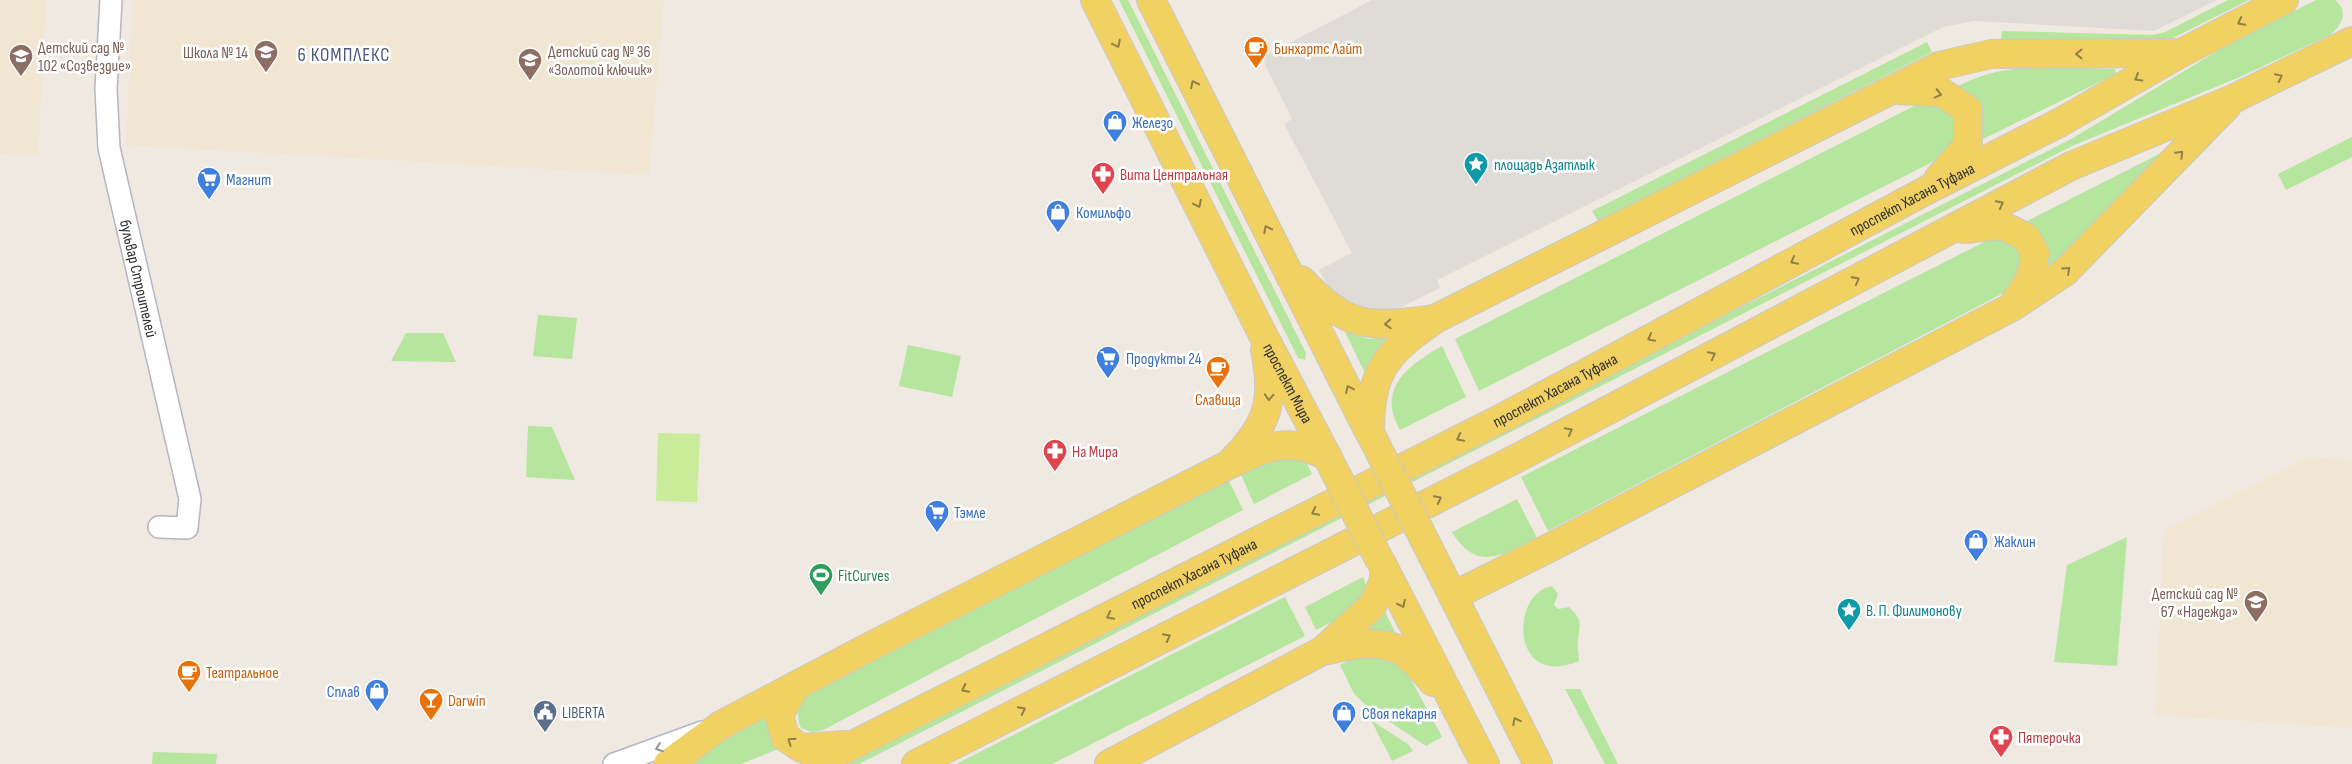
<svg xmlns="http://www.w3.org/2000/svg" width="2352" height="764" viewBox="0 0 2352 764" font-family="'Sofia Sans Condensed',sans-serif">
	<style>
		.education { fill: #f0e6d1 }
		.green { fill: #b6e59e }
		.pitch { fill: #c9ec9a }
		.plaza { fill: #dfdcd8 }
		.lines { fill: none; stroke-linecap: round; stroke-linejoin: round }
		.minor-casing { stroke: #b4b7c1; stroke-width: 24 }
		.major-casing { stroke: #c9c9c9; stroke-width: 30 }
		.minor { stroke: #fff; stroke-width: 21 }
		.major { stroke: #f2d163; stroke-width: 28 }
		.major-bridge-casing { stroke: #c9c9c9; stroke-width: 30; stroke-linecap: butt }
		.major-bridge { stroke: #f2d163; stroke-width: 28 }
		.oneway { stroke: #908048 }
		.oneway2 { stroke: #969696 }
		.labels { text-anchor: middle; stroke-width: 5; stroke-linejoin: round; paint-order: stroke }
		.education-label { font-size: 16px; fill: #785e54; stroke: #fff; text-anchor: start }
		.food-label { font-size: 16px; fill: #c56008; stroke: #fff; text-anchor: start }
		.shop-label { font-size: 16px; fill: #366cbe; stroke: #fff; text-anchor: start }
		.culture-label { font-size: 16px; fill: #0d838f; stroke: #fff; text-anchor: start }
		.health-label { font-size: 16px; fill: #be3a42; stroke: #fff; text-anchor: start }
		.street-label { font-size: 16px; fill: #2e2e2e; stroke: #fff }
		.leisure-label { font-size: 16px; fill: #27864d; stroke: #fff; text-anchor: start }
		.service-label { font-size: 16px; fill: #4e5e75; stroke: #fff; text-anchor: start }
		.quarter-label { font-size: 19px; letter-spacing: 1px; fill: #4d5680; stroke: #fff }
	</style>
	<rect width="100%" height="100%" fill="#efe9e1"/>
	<path class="education" d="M 0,0 L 46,0 L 38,156 L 0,154 Z
		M 133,0 L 664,0 L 649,175 L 126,145 Z
		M 2308,457 L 2352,460 L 2352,728 L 2155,715 L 2164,531 Z"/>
	<path class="green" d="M 1119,0 L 1128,0 L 1306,353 L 1305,360 L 1298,358 Z
		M 2228,0 L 2249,0 L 2165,42 L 2001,41 L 2002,31 L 2154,35 L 2165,32 Z
		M 2316,0 L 2335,0 C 2350,12 2341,26 2330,35 L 2240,77 L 2072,146 L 859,764 L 844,764 L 2073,138 L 2224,47 Z
		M 1927,42 L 1932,52 L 1598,221 L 1592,211 Z
		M 2049,67 L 2115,69 L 2116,74 L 1981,140 C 1984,114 1980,100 1956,87 C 1991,70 2011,68 2049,67 Z
		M 1922,102 L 1947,104 L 1961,123 L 1952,152 L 1479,391 L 1455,339 Z
		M 2352,137 L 2352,157 L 2286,190 L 2278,174 Z
		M 2163,152 L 2068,255 L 2045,270 L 2021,224 Z
		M 1996,236 L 2003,237 L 2025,253 L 2017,286 L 1548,531 L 1521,477 Z
		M 538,315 L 577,318 L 572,359 L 533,356 Z
		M 1345,332 L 1369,339 L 1394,336 L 1366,375 Z
		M 406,333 L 443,333 L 456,362 L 391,361 Z
		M 908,345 L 961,356 L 952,397 L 899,386 Z
		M 1442,346 L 1466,397 L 1400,430 C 1376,389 1408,365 1442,346 Z
		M 528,426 L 552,427 L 575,480 L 526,477 Z
		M 1275,453 L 1303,456 L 1312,474 L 1254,504 L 1239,470 Z
		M 1226,475 L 1243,510 L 823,730 L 812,732 L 801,728 C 794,713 801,702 807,688 Z
		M 1517,499 L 1537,538 C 1503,555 1477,573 1452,532 Z
		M 2127,537 L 2117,666 L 2054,662 L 2067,565 Z
		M 1363,577 C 1377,605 1335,620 1316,630 L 1305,607 Z
		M 1552,586 L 1558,594 L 1554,605 L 1558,609 L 1569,607 C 1583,621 1580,622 1578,640 C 1577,647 1579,654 1579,661 C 1510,690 1510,593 1552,586 Z
		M 1285,597 L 1305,636 L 1052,764 L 956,764 Z
		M 1382,606 L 1397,636 L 1369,633 L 1365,625 Z
		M 1384,654 L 1406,670 L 1442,737 L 1426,746 L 1369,708 L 1354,694 L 1340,665 L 1361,655 Z
		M 1565,689 L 1580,689 L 1618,764 L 1605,764 Z
		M 774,702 L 786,746 L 741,764 L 686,764 Z
		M 1371,720 L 1409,745 L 1413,751 L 1392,761 Z
		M 153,752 L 217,754 L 216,764 L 152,764 Z"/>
	<path class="pitch" d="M 658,433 L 700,434 L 697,502 L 656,501 Z"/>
	<path class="plaza" d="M 1372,0 L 2217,0 L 2154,31 L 1974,21 L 1943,27 L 1437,280 L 1440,288 L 1381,317 L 1335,299 L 1319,270 L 1352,253 L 1284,124 L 1292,119 L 1265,65 L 1266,64 L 1263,57 Z"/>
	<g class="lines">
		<defs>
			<g id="minor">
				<path id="s1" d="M 111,0 L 106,89 L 109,148 L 190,499 L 187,528 L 159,527"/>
				<path d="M 614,764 L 702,732"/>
			</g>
			<g id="major">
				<path id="s2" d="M 1095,0 L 1261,331 L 1327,456"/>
				<path d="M 1151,0 L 1368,430"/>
				<path d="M 1894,90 L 1941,92 L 1968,110 L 1968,145 L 1938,179"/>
				<path d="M 1964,229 L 2001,225 L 2026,237 L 2035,253 L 2031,277 L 2014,304"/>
				<path d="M 1301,280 C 1348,329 1369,328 1433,319"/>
				<path d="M 1370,433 C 1370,370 1386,353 1437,318 L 1939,66 L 1991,54 L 2180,53"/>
				<path d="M 1233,460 C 1269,424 1275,399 1265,350"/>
				<path d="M 1424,539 L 1538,764"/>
				<path d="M 1382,564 L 1485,764"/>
				<path d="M 1453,596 L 1549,548 L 2012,307 L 2065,272 L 2227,106"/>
				<path d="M 1323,651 C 1347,646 1376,638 1399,650 C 1412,656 1423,671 1433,682"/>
				<path d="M 796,686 L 779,715 L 785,737 L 801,748 L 844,745"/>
				<path d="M 668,764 L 721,725 L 871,646 L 1228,465 C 1266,448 1286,435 1327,456"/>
				<path id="s3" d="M 815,764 L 1504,417 L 1927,190 L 2059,123 L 2181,53 L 2284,0"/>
				<path d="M 916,764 L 1525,454 L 2071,166 L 2235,98 L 2352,41"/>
				<path d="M 1109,764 L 1322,651 L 1372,606 L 1383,583 L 1385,570"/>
			</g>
		</defs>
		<use href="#minor" class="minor-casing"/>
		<use href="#major" class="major-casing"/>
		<use href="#minor" class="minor"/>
		<use href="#major" class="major"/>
		<defs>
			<path id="major-bridge" d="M 1370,433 L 1424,539
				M 1327,456 L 1380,561"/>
		</defs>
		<use href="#major-bridge" class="major-bridge-casing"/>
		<use href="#major-bridge" class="major-bridge"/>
	</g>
	<defs><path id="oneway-chevron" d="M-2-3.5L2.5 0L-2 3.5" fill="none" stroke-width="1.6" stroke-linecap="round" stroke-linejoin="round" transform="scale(1.25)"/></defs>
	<g class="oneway">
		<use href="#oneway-chevron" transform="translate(2241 22) rotate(153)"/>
		<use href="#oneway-chevron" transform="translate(1117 44) rotate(63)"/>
		<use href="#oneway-chevron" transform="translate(2079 54) rotate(180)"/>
		<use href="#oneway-chevron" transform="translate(2279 77) rotate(-26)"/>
		<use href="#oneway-chevron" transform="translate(2138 78) rotate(150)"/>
		<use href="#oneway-chevron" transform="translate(1194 84) rotate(-117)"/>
		<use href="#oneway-chevron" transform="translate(1938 94) rotate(13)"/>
		<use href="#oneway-chevron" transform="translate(2180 154) rotate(-46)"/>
		<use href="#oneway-chevron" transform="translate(1198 204) rotate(63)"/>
		<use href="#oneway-chevron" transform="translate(2000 204) rotate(-28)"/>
		<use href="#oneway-chevron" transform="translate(1267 229) rotate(-117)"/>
		<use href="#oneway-chevron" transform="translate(1794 261) rotate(152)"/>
		<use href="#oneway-chevron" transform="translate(2067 270) rotate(-42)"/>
		<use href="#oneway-chevron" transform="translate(1856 280) rotate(-28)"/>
		<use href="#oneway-chevron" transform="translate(1388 324) rotate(177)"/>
		<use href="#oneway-chevron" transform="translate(1651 338) rotate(152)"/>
		<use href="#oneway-chevron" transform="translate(1712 355) rotate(-28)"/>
		<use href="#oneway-chevron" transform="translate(1349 389) rotate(-116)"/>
		<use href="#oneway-chevron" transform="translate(1269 397) rotate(93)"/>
		<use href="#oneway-chevron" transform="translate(1569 431) rotate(-28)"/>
		<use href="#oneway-chevron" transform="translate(1460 438) rotate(153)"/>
		<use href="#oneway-chevron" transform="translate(1438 499) rotate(-27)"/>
		<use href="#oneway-chevron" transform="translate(1315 512) rotate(153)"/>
		<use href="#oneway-chevron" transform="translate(1402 604) rotate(63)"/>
		<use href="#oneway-chevron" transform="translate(1110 616) rotate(153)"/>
		<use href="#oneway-chevron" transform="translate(1167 637) rotate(-27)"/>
		<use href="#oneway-chevron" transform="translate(965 689) rotate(153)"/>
		<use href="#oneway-chevron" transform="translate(1022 710) rotate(-27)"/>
		<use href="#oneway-chevron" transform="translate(1516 721) rotate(-117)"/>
		<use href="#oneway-chevron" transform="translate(791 741) rotate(-145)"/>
	</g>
	<use class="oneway2" href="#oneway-chevron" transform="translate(659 748) rotate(160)"/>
	<defs>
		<symbol id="cafe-pin" viewBox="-11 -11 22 30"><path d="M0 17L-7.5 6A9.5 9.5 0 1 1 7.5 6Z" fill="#e8710a" stroke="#fff"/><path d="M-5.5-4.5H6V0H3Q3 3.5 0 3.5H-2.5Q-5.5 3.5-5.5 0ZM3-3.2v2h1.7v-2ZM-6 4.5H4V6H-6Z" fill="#fff"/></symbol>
		<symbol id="school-pin" viewBox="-11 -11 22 30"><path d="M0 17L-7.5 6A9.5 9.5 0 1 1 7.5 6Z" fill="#8d6e63" stroke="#fff"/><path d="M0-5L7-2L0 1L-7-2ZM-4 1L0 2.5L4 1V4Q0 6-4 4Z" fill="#fff"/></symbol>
		<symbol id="shop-pin" viewBox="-11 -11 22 30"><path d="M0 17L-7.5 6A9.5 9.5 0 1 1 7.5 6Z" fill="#3f7fe0" stroke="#fff"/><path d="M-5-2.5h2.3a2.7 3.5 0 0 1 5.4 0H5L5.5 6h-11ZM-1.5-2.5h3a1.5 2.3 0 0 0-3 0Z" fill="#fff"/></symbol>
		<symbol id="sight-pin" viewBox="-11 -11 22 30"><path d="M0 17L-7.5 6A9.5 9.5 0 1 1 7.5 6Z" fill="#0f9aa8" stroke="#fff"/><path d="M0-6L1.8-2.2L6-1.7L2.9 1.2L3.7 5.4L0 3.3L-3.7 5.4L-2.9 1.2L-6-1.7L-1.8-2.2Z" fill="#fff"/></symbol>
		<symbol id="pharmacy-pin" viewBox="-11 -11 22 30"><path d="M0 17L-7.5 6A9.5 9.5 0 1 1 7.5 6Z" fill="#e0444e" stroke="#fff"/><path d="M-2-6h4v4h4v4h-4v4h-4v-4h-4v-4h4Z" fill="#fff"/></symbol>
		<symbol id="supermarket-pin" viewBox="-11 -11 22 30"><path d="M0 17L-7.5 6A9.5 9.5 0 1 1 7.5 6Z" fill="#3f7fe0" stroke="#fff"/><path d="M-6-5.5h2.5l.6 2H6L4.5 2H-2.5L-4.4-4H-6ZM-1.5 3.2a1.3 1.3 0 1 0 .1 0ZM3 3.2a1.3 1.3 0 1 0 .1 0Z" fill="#fff"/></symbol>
		<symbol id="stadium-pin" viewBox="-11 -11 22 30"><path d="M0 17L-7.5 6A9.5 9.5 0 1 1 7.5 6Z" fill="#2e9e5b" stroke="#fff"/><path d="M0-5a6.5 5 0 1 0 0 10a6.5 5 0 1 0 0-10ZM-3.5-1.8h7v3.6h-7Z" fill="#fff"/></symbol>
		<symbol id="bar-pin" viewBox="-11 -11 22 30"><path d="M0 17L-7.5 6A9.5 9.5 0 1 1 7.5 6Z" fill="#e8710a" stroke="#fff"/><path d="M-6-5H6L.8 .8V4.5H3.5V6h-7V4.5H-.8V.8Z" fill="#fff"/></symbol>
		<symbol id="civic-pin" viewBox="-11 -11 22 30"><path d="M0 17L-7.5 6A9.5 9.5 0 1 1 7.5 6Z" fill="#5c6f8a" stroke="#fff"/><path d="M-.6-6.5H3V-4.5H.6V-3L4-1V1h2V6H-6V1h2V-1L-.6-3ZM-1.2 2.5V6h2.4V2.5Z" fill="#fff"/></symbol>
	</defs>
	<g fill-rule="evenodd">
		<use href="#cafe-pin" x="1242" y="34" width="28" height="38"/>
		<use href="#school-pin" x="252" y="38" width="28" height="38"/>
		<use href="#school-pin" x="7" y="42" width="28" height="38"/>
		<use href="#school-pin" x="516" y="46" width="28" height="38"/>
		<use href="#shop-pin" x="1101" y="108" width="28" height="38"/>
		<use href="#sight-pin" x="1462" y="150" width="28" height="38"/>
		<use href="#pharmacy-pin" x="1089" y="160" width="28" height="38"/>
		<use href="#supermarket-pin" x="195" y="165" width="28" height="38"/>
		<use href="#shop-pin" x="1044" y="198" width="28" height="38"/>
		<use href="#supermarket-pin" x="1094" y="344" width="28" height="38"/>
		<use href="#cafe-pin" x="1204" y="354" width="28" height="38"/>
		<use href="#pharmacy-pin" x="1041" y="437" width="28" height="38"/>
		<use href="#supermarket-pin" x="923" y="498" width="28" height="38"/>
		<use href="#shop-pin" x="1962" y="527" width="28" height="38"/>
		<use href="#stadium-pin" x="807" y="561" width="28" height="38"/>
		<use href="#school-pin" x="2242" y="588" width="28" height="38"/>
		<use href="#sight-pin" x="1835" y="596" width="28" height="38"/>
		<use href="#cafe-pin" x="175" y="658" width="28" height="38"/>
		<use href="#shop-pin" x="363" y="677" width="28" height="38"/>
		<use href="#bar-pin" x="417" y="686" width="28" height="38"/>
		<use href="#civic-pin" x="531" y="698" width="28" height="38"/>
		<use href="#shop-pin" x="1330" y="699" width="28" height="38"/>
		<use href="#pharmacy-pin" x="1987" y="723" width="28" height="38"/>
	</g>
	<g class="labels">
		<g class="education-label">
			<text x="38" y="53">Детский сад №<tspan x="38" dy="18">102 «Созвездие»</tspan></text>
			<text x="548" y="57">Детский сад № 36<tspan x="548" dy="18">«Золотой ключик»</tspan></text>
			<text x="248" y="58" text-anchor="end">Школа № 14</text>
			<text x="2238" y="599" text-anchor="end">Детский сад №<tspan x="2238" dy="18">67 «Надежда»</tspan></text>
		</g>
		<g class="food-label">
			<text x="1274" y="54">Бинхартс Лайт</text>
			<text x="1218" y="405" text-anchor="middle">Славица</text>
			<text x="206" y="678">Театральное</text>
			<text x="448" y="706">Darwin</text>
		</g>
		<g class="shop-label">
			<text x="1132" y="128">Железо</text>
			<text x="226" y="185">Магнит</text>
			<text x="1076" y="218">Комильфо</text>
			<text x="1126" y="364">Продукты 24</text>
			<text x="954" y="518">Тэмле</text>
			<text x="1994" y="547">Жаклин</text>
			<text x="360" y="697" text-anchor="end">Сплав</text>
			<text x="1362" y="719">Своя пекарня</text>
		</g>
		<g class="culture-label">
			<text x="1494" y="170">площадь Азатлык</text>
			<text x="1866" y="616">В. П. Филимонову</text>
		</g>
		<g class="health-label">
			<text x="1120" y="180">Вита Центральная</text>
			<text x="1072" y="457">На Мира</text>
			<text x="2018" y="743">Пятерочка</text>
		</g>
		<g class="street-label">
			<text dy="6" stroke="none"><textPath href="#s3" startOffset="1234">проспект Хасана Туфана</textPath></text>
			<text dy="6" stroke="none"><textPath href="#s1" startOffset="282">бульвар Строителей</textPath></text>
			<text dy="6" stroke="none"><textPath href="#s2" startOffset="429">проспект Мира</textPath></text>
			<text dy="6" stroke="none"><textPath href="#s3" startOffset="829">проспект Хасана Туфана</textPath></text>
			<text dy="6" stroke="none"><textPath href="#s3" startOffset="424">проспект Хасана Туфана</textPath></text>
		</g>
		<g class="leisure-label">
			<text x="838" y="581">FitCurves</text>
		</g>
		<g class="service-label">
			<text x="562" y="718">LIBERTA</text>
		</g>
		<g class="quarter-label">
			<text x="344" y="61">6 КОМПЛЕКС</text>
		</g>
	</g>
</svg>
